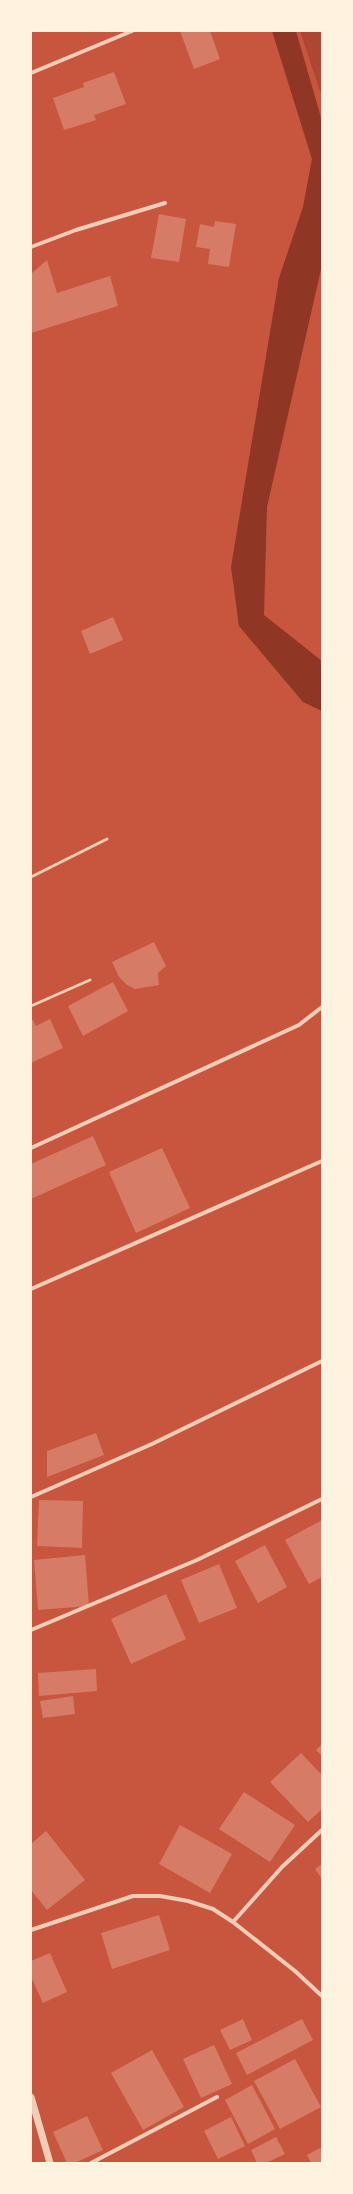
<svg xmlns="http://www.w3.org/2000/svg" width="353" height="2194" viewBox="0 0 353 2194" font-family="'Varela Round',sans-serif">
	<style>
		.green { fill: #ae4732 }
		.water { fill: #8f3625 }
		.building { fill: #d67c66 }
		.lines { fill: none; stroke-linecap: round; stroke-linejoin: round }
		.service { stroke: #f1ccb7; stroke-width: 3 }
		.minor { stroke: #f1ccb7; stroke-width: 4 }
		.tertiary { stroke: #f1ccb7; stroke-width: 7 }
	</style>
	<rect width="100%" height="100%" fill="#c8553d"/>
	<path class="green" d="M 300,31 L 322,31 L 322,97 Z"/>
	<path class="water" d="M 272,31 L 296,31 L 322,121 L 322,265 L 267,507 L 264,615 L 322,661 L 322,711 L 303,702 L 239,626 L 231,567 L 279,278 L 303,207 L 312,159 Z"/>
	<path class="building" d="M 180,31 L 210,31 L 220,59 L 194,69 Z
		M 114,72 L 126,104 L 94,115 L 96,120 L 64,130 L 53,98 L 84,87 L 83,83 Z
		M 159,214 L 186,219 L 179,262 L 151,258 Z
		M 215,221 L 236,224 L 229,267 L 208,264 L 210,249 L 196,247 L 200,224 L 214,227 Z
		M 47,260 L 57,293 L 110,276 L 118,306 L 31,333 L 31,274 Z
		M 113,617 L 123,640 L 90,654 L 81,631 Z
		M 154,942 L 166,966 L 158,973 L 159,985 L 135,989 L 127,985 L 119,977 L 112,962 Z
		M 113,982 L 128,1011 L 83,1036 L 68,1006 Z
		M 50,1019 L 63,1048 L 31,1063 L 31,1021 L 33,1020 L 36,1026 Z
		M 93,1136 L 106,1165 L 31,1199 L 31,1164 Z
		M 162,1148 L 190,1208 L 136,1233 L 109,1172 Z
		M 96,1433 L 104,1455 L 47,1477 L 47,1451 Z
		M 39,1500 L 83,1501 L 82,1548 L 37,1546 Z
		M 322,1520 L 322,1577 L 309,1584 L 285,1540 Z
		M 265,1545 L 287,1587 L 258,1603 L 235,1561 Z
		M 85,1555 L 89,1606 L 38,1610 L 34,1560 Z
		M 219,1564 L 237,1608 L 199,1623 L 181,1580 Z
		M 166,1594 L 186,1639 L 131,1664 L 111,1619 Z
		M 96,1669 L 97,1691 L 39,1696 L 38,1673 Z
		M 73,1696 L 75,1714 L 43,1718 L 40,1701 Z
		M 322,1744 L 322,1756 L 316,1750 Z
		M 301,1753 L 322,1775 L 322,1809 L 308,1822 L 270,1782 Z
		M 244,1792 L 295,1825 L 270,1862 L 219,1829 Z
		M 180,1825 L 232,1854 L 210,1893 L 159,1864 Z
		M 46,1831 L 85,1880 L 47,1910 L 31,1890 L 31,1844 Z
		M 322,1864 L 322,1879 L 315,1869 Z
		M 159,1915 L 170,1950 L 112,1969 L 101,1933 Z
		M 50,1953 L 67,1992 L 43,2003 L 31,1977 L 31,1961 Z
		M 243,2019 L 252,2040 L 230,2050 L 220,2030 Z
		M 302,2019 L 313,2040 L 247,2075 L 236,2053 Z
		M 214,2045 L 232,2084 L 201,2098 L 183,2059 Z
		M 152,2050 L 184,2107 L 143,2130 L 111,2073 Z
		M 295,2059 L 321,2107 L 280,2129 L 254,2081 Z
		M 252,2085 L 275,2129 L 248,2144 L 225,2100 Z
		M 87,2116 L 103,2150 L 75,2163 L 67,2163 L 53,2132 Z
		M 231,2117 L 245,2146 L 218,2159 L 204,2131 Z
		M 276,2137 L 285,2154 L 266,2163 L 257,2163 L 251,2150 Z
		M 322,2147 L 322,2163 L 311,2163 L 307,2155 Z"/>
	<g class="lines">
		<path class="service" d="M 31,877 L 107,839
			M 31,1006 L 90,980"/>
		<path class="minor" d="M 31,73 L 132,31
			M 31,247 L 76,230 L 165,203
			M 31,1148 L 299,1025 L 322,1007
			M 31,1289 L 322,1161
			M 31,1497 L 152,1444 L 322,1361
			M 31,1630 L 197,1560 L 322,1499
			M 233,1922 L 282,1867 L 322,1830
			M 31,1930 L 133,1896 L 160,1896 L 188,1901 L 213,1909 L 233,1922 L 295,1971 L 322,1996
			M 91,2163 L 217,2097"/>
		<path class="tertiary" d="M 31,2097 L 50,2163"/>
	</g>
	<rect width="353" height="2194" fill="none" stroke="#fff3e0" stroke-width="64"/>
</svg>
